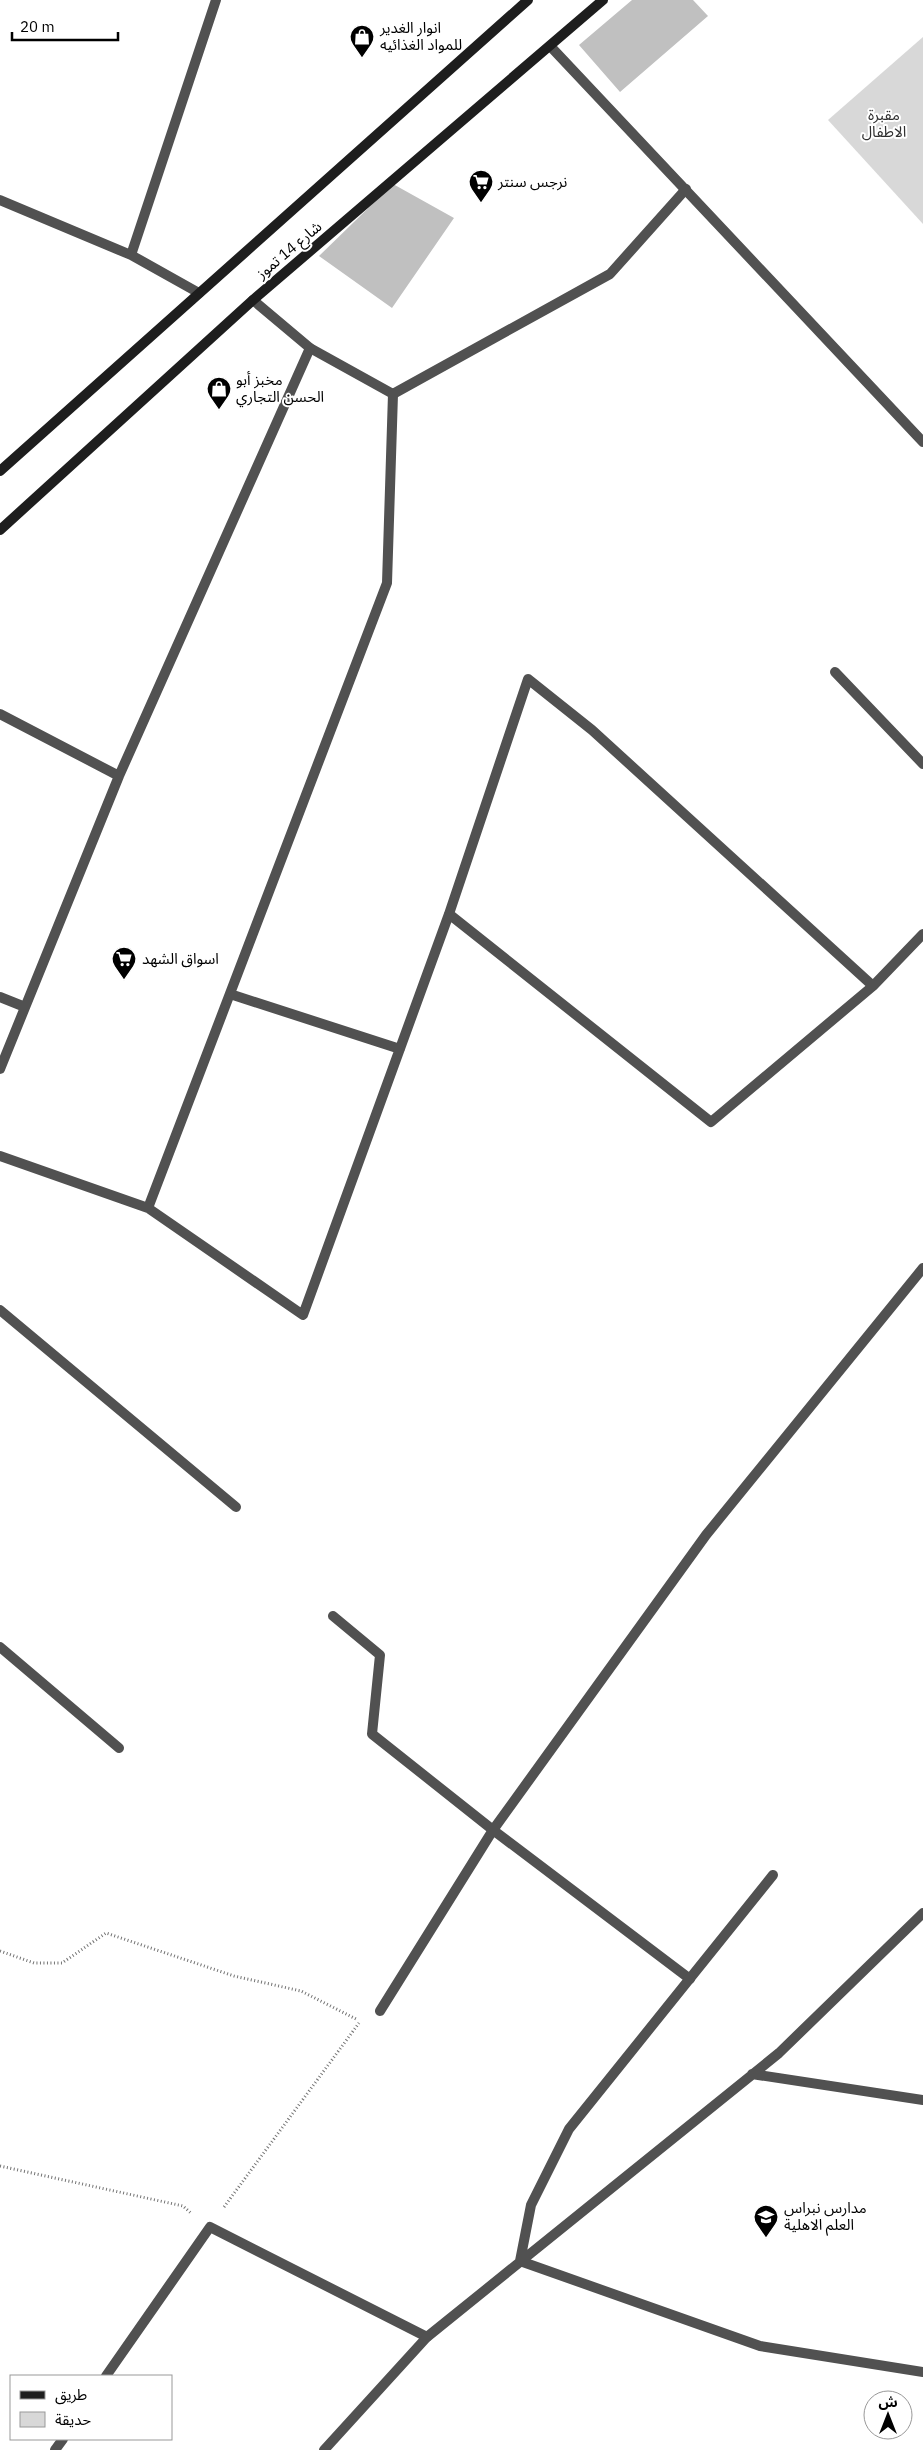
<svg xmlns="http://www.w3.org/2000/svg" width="923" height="2450" viewBox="0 0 923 2450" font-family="'IBM Plex Sans','Noto Sans Arabic',sans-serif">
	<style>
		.green { fill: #d8d8d8 }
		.building { fill: #c0c0c0 }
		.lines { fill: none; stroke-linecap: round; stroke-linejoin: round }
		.path { stroke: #737373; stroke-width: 3; stroke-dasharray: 1 2.5; stroke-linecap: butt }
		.service { stroke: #515151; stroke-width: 10 }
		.minor { stroke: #515151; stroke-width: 10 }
		.secondary { stroke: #1e1e1e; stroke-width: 10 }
		.labels { text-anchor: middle; stroke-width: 4; stroke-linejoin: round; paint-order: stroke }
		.poi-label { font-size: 15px; fill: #000; stroke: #fff; text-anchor: start }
		.park-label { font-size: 15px; fill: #2f2f2f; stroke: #fff }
		.street-label { font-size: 15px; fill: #000; stroke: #fff }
	</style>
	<rect width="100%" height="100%" fill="#fff"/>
	<path class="green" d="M 923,37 L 923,224 L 828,120 Z"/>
	<path class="building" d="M 632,0 L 693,0 L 708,16 L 620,92 L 579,45 Z
		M 393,184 L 454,218 L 392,308 L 319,256 Z"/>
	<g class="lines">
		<path class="path" d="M 0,1951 L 34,1963 L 62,1963 L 106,1933 L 234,1976 L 301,1991 L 358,2020
			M 0,2166 L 183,2206 L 192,2214
			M 224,2207 L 359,2023"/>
		<path class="service" d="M 310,348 L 393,394 L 610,274 L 686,189
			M 333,1616 L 380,1655 L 372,1734 L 493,1830 L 690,1979
			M 380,2011 L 493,1830 L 706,1535 L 923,1268
			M 106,2376 L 210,2227 L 427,2337
			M 55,2450 L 63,2439"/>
		<path class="minor" d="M 551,47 L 923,442
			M 0,200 L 131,255 L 199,293
			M 131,255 L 216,0
			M 835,672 L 923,764
			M 0,714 L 119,776
			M 449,914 L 711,1122 L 873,986 L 923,934
			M 230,994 L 400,1049
			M 0,997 L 25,1007
			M 0,1069 L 119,776 L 310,348 L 253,300
			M 0,1156 L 148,1208 L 303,1315 L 449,914 L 528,679 L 592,730 L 873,986
			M 148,1208 L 387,583 L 393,394
			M 0,1310 L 236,1507
			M 0,1647 L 119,1748
			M 773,1875 L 569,2129 L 531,2205 L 520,2261 L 760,2346 L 923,2372
			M 752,2074 L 923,2100
			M 324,2450 L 427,2337 L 779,2053 L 923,1913"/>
		<path class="secondary" d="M 0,471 L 528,0
			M 0,530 L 253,300 L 603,0"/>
	</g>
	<defs>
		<symbol id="shop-pin" viewBox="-11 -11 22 30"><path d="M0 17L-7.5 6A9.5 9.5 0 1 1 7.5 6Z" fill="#000" stroke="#fff"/><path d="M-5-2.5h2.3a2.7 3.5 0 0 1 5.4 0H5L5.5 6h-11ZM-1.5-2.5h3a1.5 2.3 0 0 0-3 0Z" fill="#fff"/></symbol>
		<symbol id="supermarket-pin" viewBox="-11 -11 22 30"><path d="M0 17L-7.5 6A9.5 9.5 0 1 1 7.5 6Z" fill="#000" stroke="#fff"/><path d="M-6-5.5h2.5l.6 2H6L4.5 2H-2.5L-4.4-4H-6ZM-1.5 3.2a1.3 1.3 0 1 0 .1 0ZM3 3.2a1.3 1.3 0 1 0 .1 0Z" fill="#fff"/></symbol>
		<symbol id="school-pin" viewBox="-11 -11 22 30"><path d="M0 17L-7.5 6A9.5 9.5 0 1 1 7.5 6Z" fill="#000" stroke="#fff"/><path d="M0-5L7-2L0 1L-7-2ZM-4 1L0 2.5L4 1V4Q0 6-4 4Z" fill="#fff"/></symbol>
	</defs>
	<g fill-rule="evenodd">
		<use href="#shop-pin" x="348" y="23" width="28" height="38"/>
		<use href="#supermarket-pin" x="467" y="168" width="28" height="38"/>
		<use href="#shop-pin" x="205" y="375" width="28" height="38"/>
		<use href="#supermarket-pin" x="110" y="945" width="28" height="38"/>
		<use href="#school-pin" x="752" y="2203" width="28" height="38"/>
	</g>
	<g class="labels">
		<g class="poi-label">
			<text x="380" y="33">انوار الغدير<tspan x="380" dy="17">للمواد الغذائيه</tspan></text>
			<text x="498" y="187">نرجس سنتر</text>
			<text x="236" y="385">مخبز أبو<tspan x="236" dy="17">الحسن التجاري</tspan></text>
			<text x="142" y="964">اسواق الشهد</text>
			<text x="784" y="2213">مدارس نبراس<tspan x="784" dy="17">العلم الاهلية</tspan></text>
		</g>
		<g class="park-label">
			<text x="884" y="120">مقبرة<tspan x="884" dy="17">الاطفال</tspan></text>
		</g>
		<g class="street-label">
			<text transform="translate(289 250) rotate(-40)" y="5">شارع 14 تموز</text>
		</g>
	</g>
	<rect x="10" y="2375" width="162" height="65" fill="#ffffff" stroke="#999999"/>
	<rect x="20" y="2391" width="25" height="8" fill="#1e1e1e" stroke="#999999"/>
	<text x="55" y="2400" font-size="15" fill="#000000">طريق</text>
	<rect x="20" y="2412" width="25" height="15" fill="#d8d8d8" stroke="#999999"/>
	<text x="55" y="2425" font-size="15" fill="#000000">حديقة</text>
	<g transform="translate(888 2415)"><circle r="24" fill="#ffffff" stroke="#999999"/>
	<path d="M0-4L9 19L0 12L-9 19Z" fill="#000000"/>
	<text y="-8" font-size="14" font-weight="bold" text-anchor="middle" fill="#000000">ش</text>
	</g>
	<path d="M12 32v8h106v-8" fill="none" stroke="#000000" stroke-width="2.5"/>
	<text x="20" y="32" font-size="15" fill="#000000" stroke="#ffffff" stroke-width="4" paint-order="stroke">20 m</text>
</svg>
